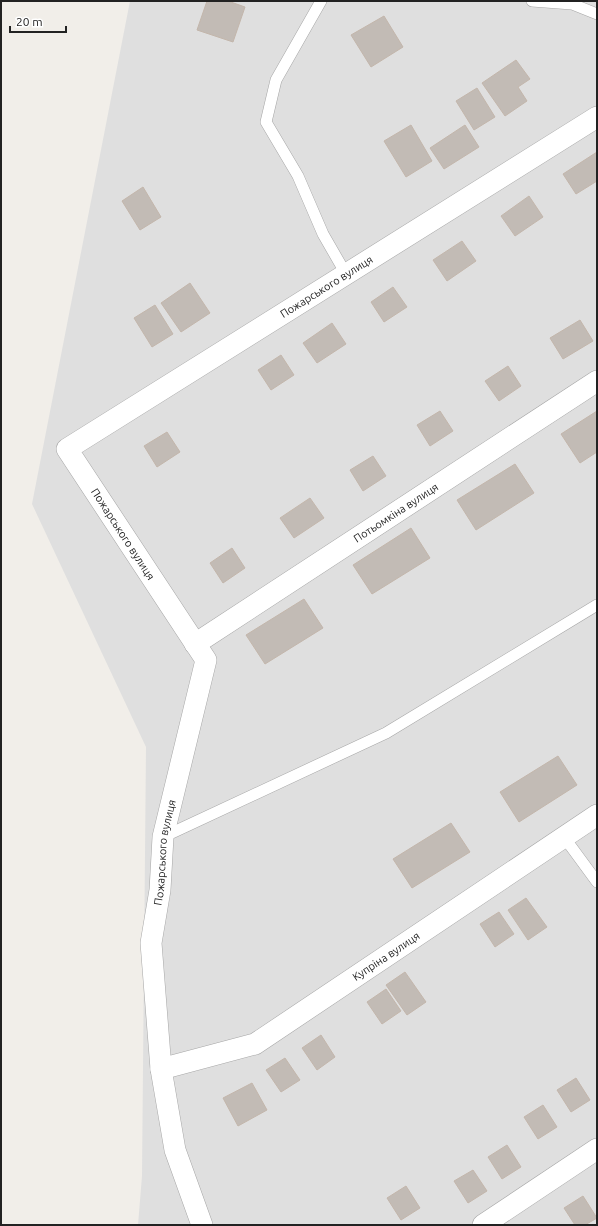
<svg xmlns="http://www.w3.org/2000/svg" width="598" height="1226" viewBox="0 0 598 1226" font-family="Ubuntu,sans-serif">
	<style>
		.residential { fill: #dfdfdf }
		.building { fill: #c2bbb5; stroke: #c3b6ab }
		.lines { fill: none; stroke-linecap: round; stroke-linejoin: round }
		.lane-casing { stroke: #a6a6a6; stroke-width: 12 }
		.street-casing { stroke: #a6a6a6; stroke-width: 22 }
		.lane { stroke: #fff; stroke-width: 11 }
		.street { stroke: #fff; stroke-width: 21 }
		.labels { text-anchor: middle; stroke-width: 4; stroke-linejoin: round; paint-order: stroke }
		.street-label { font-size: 11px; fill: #222; stroke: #fff }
	</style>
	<rect width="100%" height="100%" fill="#f1eee9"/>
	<path class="residential" d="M 130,1 L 597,1 L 597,1225 L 138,1225 L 142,1176 L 146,747 L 32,504 Z"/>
	<path class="building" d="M 207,1 L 228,1 L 245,7 L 233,42 L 197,30 Z
		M 384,16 L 403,47 L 371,67 L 351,35 Z
		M 516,60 L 530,79 L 518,87 L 527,101 L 505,116 L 482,83 Z
		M 477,88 L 495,117 L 474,130 L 456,101 Z
		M 411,125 L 432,161 L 406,177 L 384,141 Z
		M 465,125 L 479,147 L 444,169 L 430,148 Z
		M 597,152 L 597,181 L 576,194 L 563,174 Z
		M 143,187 L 161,217 L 140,230 L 122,201 Z
		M 529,196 L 543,217 L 515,236 L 501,216 Z
		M 462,241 L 476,261 L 447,281 L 433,260 Z
		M 190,283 L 210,313 L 181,332 L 161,303 Z
		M 393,287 L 407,307 L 384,322 L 371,302 Z
		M 155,305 L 173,334 L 152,347 L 134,318 Z
		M 580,320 L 593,341 L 563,359 L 550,338 Z
		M 332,323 L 346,344 L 317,363 L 303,343 Z
		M 281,355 L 294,375 L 271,390 L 258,370 Z
		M 508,366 L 521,386 L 499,401 L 485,381 Z
		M 440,411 L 453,431 L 430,446 L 417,425 Z
		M 597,411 L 597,452 L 580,463 L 561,434 Z
		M 167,432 L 180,452 L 157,467 L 144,446 Z
		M 373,456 L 386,476 L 363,491 L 350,470 Z
		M 515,464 L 534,493 L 476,530 L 457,500 Z
		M 310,498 L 324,518 L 294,538 L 280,518 Z
		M 411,528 L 430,558 L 372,594 L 353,565 Z
		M 232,548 L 245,568 L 223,583 L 210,563 Z
		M 304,599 L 323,628 L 265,664 L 246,635 Z
		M 558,756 L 577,785 L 519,822 L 500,792 Z
		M 451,823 L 470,852 L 412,888 L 393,859 Z
		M 526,898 L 547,927 L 528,940 L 508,910 Z
		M 499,912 L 514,934 L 495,947 L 480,924 Z
		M 405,972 L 426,1002 L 407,1015 L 386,985 Z
		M 386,989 L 401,1011 L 382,1024 L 367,1002 Z
		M 321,1035 L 335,1057 L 317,1070 L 302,1048 Z
		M 285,1058 L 300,1080 L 281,1092 L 266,1070 Z
		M 576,1078 L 590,1100 L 571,1112 L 557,1090 Z
		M 252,1083 L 267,1110 L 238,1126 L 223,1098 Z
		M 543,1105 L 557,1127 L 538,1139 L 524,1117 Z
		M 507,1145 L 521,1167 L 502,1179 L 488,1157 Z
		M 473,1170 L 487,1191 L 468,1203 L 454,1181 Z
		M 406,1186 L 420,1208 L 401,1220 L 387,1198 Z
		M 583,1196 L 597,1218 L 585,1225 L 575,1225 L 564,1208 Z"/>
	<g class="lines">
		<defs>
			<path id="lane" d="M 321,1 L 276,80 L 266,122 L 298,176 L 323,234 L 346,274
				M 532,1 L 572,4 L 597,14
				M 163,837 L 386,733 L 597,605
				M 564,837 L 597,882"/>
			<g id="street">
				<path id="s1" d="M 195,644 L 597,381"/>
				<path id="s2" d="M 161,1069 L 255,1044 L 597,815"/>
				<path id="s3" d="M 202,1225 L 175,1150 L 161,1069 L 151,943 L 160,890 L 163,837 L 206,660 L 67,449 L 597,117"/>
				<path d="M 483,1225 L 597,1149"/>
			</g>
		</defs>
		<use href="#lane" class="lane-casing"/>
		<use href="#street" class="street-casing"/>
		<use href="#lane" class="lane"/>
		<use href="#street" class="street"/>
	</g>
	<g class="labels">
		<g class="street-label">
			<text dy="4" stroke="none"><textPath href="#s3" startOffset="1136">Пожарського вулиця</textPath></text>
			<text dy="4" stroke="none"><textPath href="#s1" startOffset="240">Потьомкіна вулиця</textPath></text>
			<text transform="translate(123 534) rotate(57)" y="4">Пожарського вулиця</text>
			<text dy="4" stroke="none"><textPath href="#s3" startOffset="380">Пожарського вулиця</textPath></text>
			<text dy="4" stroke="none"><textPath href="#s2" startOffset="255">Купріна вулиця</textPath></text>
		</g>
	</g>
	<rect width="598" height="1226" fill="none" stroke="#222222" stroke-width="4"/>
	<path d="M10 26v6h56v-6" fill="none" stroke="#222222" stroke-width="2"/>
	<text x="16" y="26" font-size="12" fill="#222222" stroke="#ffffff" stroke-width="3" paint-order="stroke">20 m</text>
</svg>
